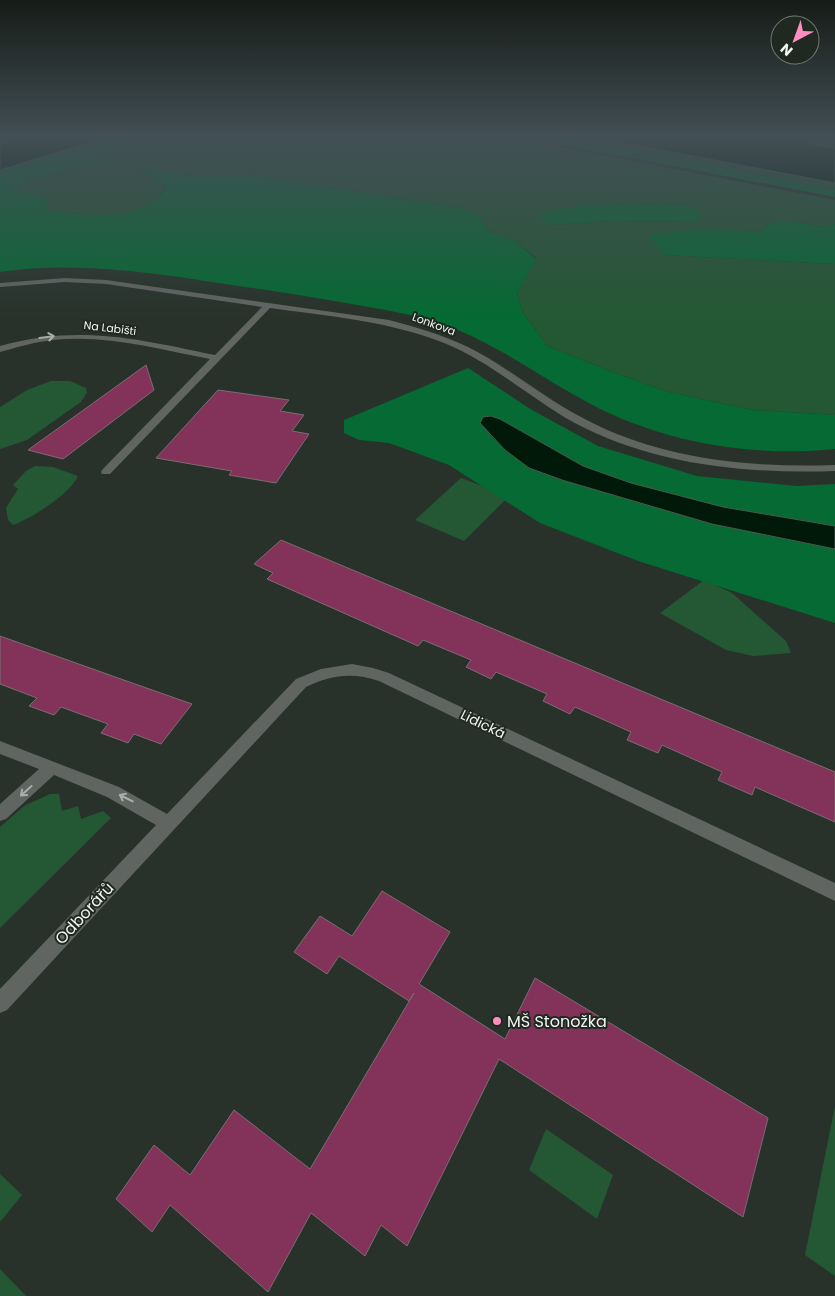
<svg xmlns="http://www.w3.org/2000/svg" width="835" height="1296" viewBox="0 0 835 1296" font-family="Poppins,sans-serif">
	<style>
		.green { fill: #245834; fill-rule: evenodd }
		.forest { fill: #056a33; fill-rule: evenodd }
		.water { fill: #011908; stroke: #495b4e }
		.building { fill: #833259; stroke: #7b6d73 }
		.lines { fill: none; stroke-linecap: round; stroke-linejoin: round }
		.minor { fill: #616562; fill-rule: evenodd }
		.oneway { stroke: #a8aeaa }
		.poi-dot { fill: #fd8ebf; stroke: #1f2821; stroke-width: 2 }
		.labels { text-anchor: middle; stroke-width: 4; stroke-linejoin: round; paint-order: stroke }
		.far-street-label { font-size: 11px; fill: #f0f6f1; stroke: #1f2821 }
		.street-label { font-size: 14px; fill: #f0f6f1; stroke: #1f2821 }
		.near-street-label { font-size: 16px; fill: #f0f6f1; stroke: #1f2821 }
		.near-poi-label { font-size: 16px; fill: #f0f6f1; stroke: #1f2821; text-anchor: start }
	</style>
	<rect width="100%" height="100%" fill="#28322a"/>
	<path class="green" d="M 156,136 L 503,136 L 835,200 L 835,224 L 823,227 L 803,223 L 766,226 L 762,232 L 737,231 L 665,255 L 835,264 L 835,415 L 752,410 L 665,391 L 610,371 L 547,346 L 523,313 L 517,293 L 536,258 L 516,241 L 488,231 L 479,216 L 460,208 L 256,176 L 190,176 L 89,157 ZM 629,203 L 688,205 L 703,213 L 696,222 L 612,221 L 552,225 L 572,207 Z
		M 560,136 L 588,136 L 835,183 L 835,190 Z
		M 767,136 L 835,136 L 835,148 Z
		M 89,164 C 107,169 113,164 128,165 C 139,166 156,180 166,186 C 163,190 159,197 155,201 C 124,224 81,214 46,210 L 49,199 L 6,187 Z
		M 51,381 L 70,381 L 86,388 L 87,392 L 81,402 L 27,440 L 0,449 L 0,407 L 27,390 Z
		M 35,466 L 53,467 L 78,476 C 70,494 32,518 13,525 L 8,520 L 6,508 L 18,489 L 13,485 L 26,471 Z
		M 461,478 L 509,496 L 464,541 L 415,520 Z
		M 704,580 L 732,593 L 786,641 L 791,653 L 753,656 L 726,650 L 660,613 Z
		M 50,794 L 59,794 L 62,811 L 78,806 L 81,819 L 103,811 L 111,818 L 0,928 L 0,827 L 24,806 Z
		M 835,1106 L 835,1276 L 805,1255 Z
		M 546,1129 L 613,1175 L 597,1219 L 529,1170 Z
		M 0,1174 L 22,1195 L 0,1222 Z
		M 0,1269 L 26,1296 L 0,1296 Z"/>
	<path class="forest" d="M 110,136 L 156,136 L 90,157 L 190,176 L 256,176 L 460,208 L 479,216 L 488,231 L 516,241 L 536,259 L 517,293 L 523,313 L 547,346 L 610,371 L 665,391 L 752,410 L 835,415 L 835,449 C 749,458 653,441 578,397 C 535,373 495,344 448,326 C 421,316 392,311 363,306 C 329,300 295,294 260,289 C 174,277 87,259 0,272 L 0,170 ZM 89,164 C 106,169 112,164 128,165 C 139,166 156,180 166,186 C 163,191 159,198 154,201 C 122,223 82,214 46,210 L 49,199 L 7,187 Z
		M 517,136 L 560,136 L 835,190 L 835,197 Z
		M 629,203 L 688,205 L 703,213 L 696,222 L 612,221 L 552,225 L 538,218 C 553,204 608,205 629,203 Z
		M 778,221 L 803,223 L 823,227 L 835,224 L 835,264 L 665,255 L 648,235 L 700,229 L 762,232 L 766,226 Z
		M 468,368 L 532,410 L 598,446 L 697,476 L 797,486 L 835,484 L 835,526 L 827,526 L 723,507 L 631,483 L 583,466 L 500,419 L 490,435 L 505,450 L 529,468 L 562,480 L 712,524 L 835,549 L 835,623 L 638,561 L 540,523 L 449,465 L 389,443 L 359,440 L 344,433 L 344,420 Z"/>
	<path class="water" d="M 23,136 L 110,136 L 0,170 L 0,145 Z
		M 588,136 L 767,136 L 835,148 L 835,183 Z
		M 491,416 L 500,419 L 583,466 L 631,483 L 723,507 L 835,526 L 835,549 L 712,524 L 562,480 L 529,468 L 505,450 L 480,423 L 483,417 Z"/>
	<path class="building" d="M 146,365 L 154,390 L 63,459 L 28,450 Z
		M 218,390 L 289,400 L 280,411 L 304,415 L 292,431 L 309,434 L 276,483 L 229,475 L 232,471 L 156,458 Z
		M 281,540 L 835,772 L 835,822 L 755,787 L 752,795 L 718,780 L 722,772 L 662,745 L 658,753 L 627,740 L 631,732 L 602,719 L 575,707 L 570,714 L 543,701 L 547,694 L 496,672 L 491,679 L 466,667 L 471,660 L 423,640 L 418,646 L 267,579 L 273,573 L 254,564 Z
		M 0,636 L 118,678 L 192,704 L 161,744 L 134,734 L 128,743 L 101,733 L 108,724 L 61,707 L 54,715 L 29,706 L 37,698 L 0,684 Z
		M 382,891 L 450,932 L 419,984 L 505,1039 L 535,978 L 768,1118 L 743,1217 L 499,1059 L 407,1246 L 381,1225 L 365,1256 L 311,1213 L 268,1292 L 170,1205 L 152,1232 L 116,1199 L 154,1145 L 190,1175 L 234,1110 L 310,1169 L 414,993 L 409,1001 L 339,956 L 327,974 L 294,952 L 320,916 L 352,936 Z"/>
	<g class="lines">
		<path class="minor" d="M 65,278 L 106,280 L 389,320 C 416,327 443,335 468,347 C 508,367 541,396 581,417 C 658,459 748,468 835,465 L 835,471 C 746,474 653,465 573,422 C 529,397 491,362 444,343 C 389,321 328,316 270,308 L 110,474 L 102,474 L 101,472 L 102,470 L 210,359 C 159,349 105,334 53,340 C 35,342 18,347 0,352 L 0,346 C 79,324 137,339 215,355 L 262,307 L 106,284 L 65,282 L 0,287 L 0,283 Z
			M 352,664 L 373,668 L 389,673 L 835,883 L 835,901 L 379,681 C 353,672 330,675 306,687 L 7,1010 L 0,1013 L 0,989 L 156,825 L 107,797 L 54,775 L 6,819 L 0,821 L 0,804 L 39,769 L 0,754 L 0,741 L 119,787 L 167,814 L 296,679 L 321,669 Z"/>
	</g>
	<defs><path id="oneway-shaft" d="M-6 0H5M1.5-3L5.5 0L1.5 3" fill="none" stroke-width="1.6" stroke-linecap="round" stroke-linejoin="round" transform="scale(1.25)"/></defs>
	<g class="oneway">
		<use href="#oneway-shaft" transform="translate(47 337) rotate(-8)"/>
		<use href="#oneway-shaft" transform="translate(26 791) rotate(138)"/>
		<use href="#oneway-shaft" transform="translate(126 798) rotate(-154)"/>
	</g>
	<linearGradient id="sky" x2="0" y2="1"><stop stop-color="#161c17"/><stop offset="0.43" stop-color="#424f55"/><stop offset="1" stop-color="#424f55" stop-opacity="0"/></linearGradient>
	<rect width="835" height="318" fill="url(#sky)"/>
	<circle class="poi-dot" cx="497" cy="1021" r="5"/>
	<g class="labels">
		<g class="far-street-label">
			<text transform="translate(434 324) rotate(20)" y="4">Lonkova</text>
			<text transform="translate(110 328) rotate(7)" y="4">Na Labišti</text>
		</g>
		<g class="street-label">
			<text transform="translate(483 724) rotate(26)" y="5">Lidická</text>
		</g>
		<g class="near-street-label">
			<text transform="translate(84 913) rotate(-47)" y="6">Odborářů</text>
		</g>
		<g class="near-poi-label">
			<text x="507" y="1027">MŠ Stonožka</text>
		</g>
	</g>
	<g transform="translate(795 40) rotate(221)"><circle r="24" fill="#1f2821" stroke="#737a74"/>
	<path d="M0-4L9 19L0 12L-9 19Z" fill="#fd8ebf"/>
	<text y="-8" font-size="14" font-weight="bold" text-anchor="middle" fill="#f0f6f1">N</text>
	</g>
</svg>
